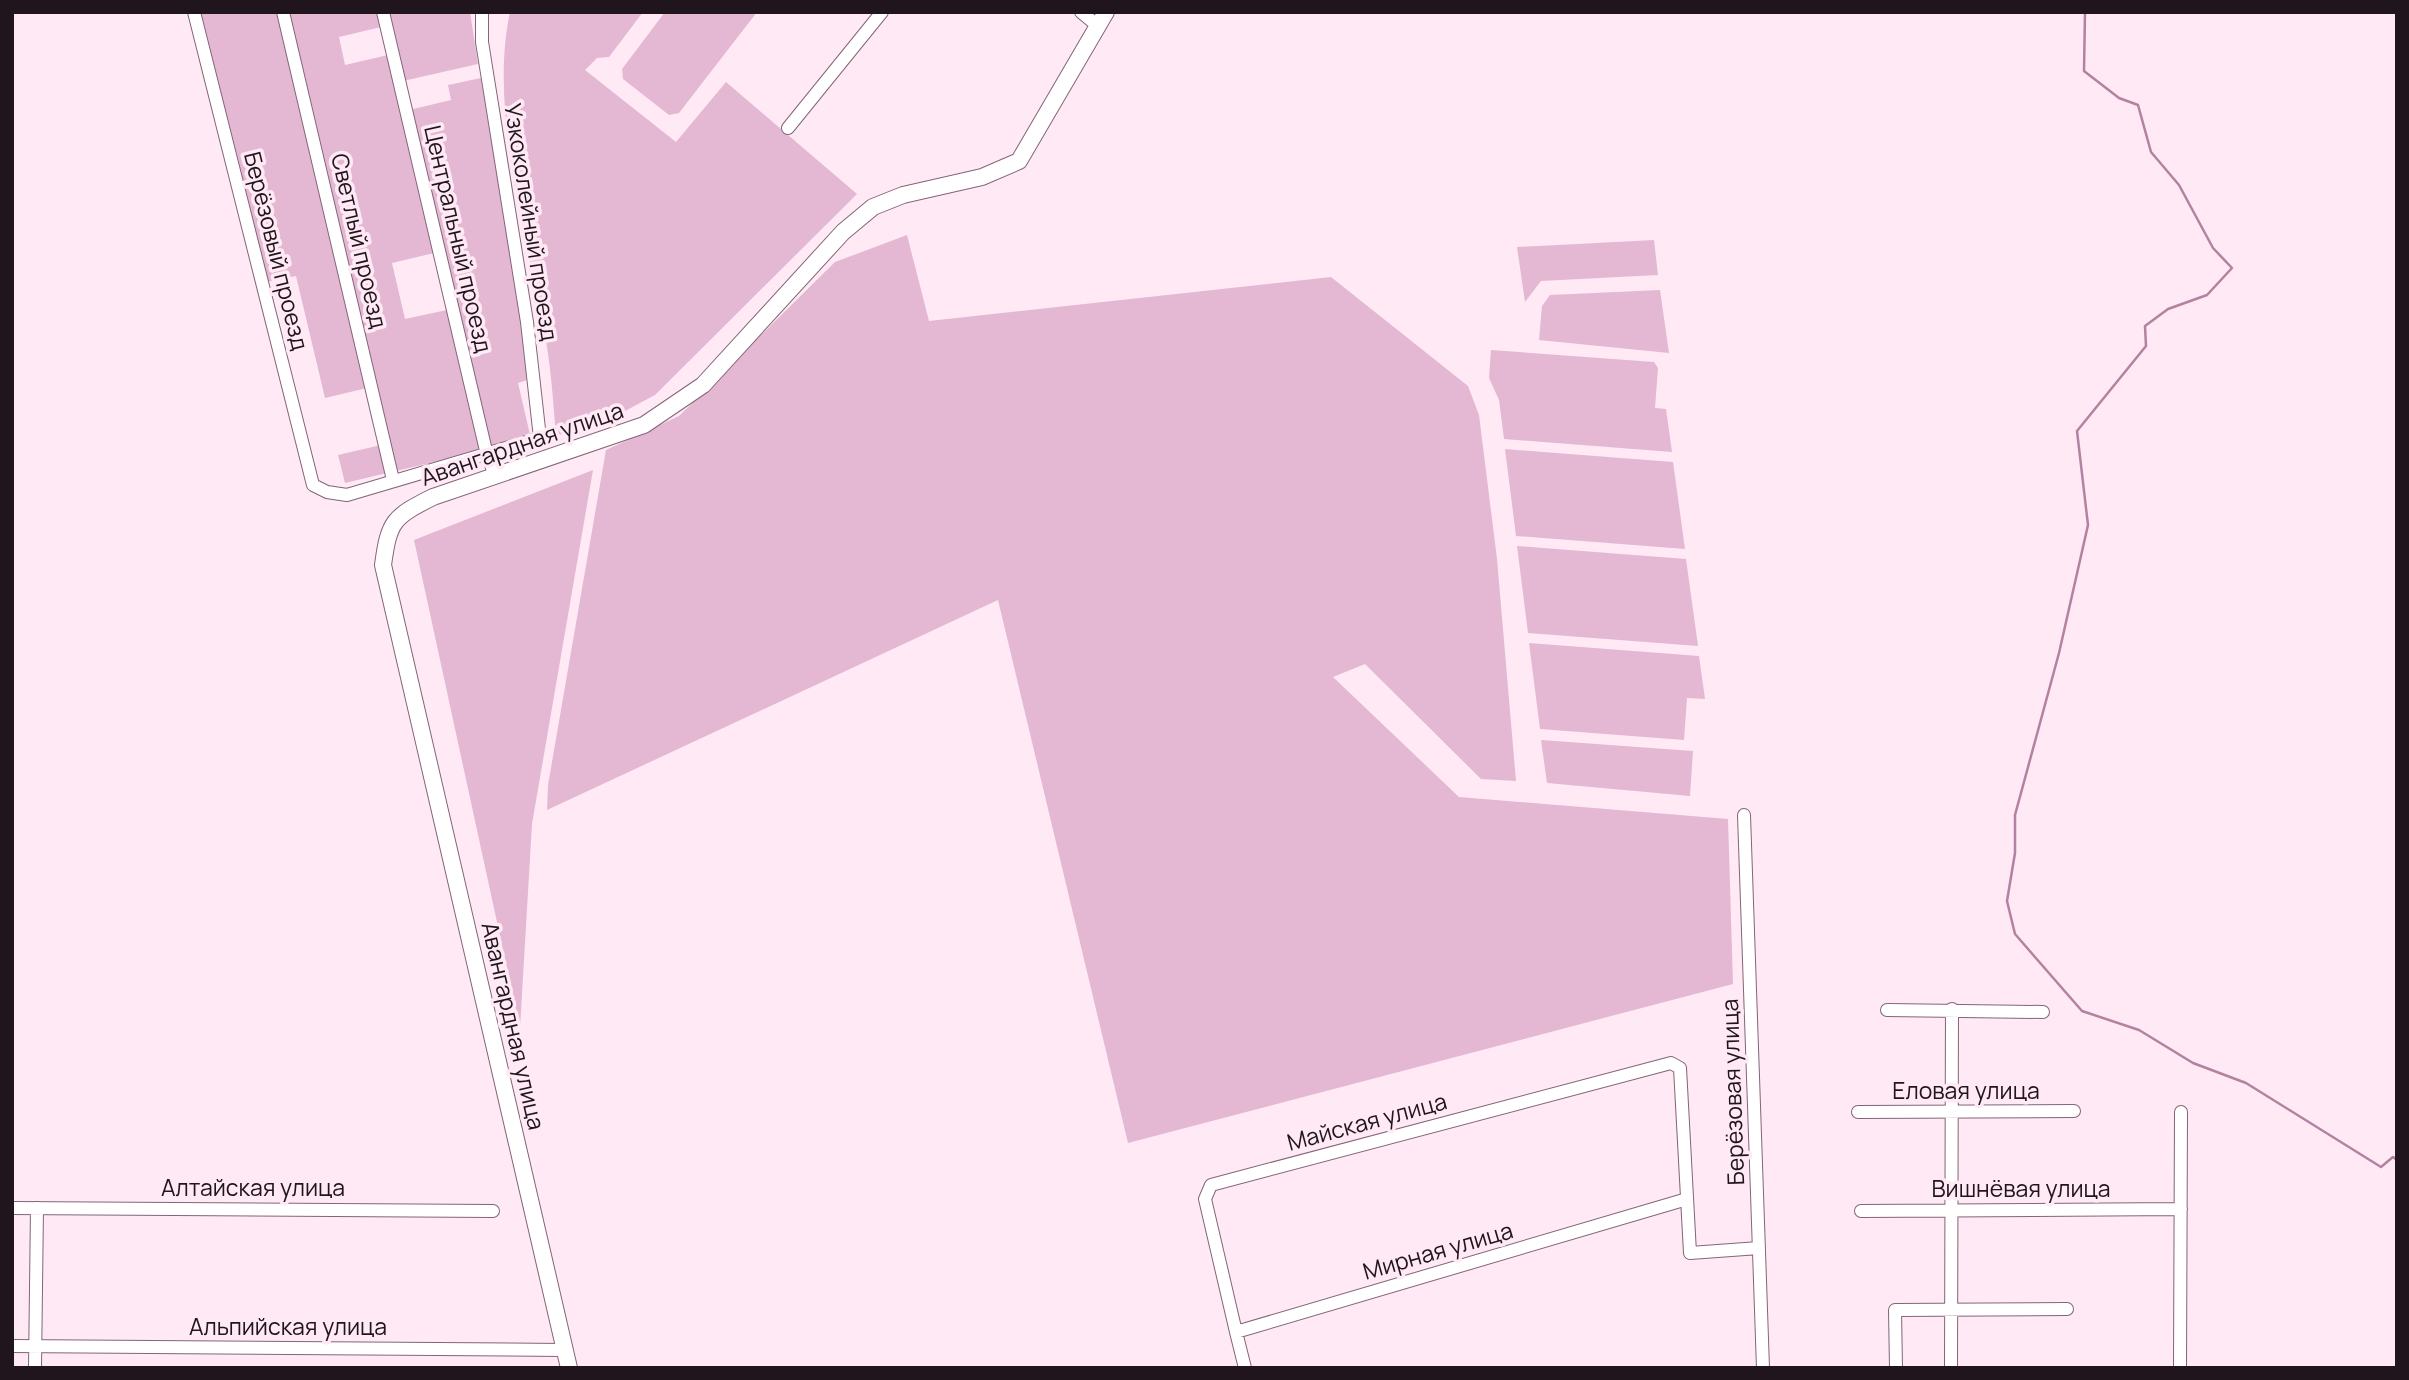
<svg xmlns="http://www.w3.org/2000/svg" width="2409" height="1380" viewBox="0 0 2409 1380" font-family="Manrope,sans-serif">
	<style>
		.green { fill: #e4b8d2 }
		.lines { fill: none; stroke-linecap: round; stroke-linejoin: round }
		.stream { stroke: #b482a1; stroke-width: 2.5 }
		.minor-casing { stroke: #836577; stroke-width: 14 }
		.major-casing { stroke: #836577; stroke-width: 18 }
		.minor { stroke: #fff; stroke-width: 12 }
		.major { stroke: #fff; stroke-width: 16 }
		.labels { text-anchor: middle; stroke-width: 7; stroke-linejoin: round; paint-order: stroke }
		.street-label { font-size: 23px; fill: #20151c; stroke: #fee9f5 }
	</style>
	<rect width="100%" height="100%" fill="#fee9f5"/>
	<path class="green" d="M 199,12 L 279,12 L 367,388 L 325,398 L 296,276 L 267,282 Z
		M 288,12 L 377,12 L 381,27 L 339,37 L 345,65 L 388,55 L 434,253 L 392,263 L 405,319 L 447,310 L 481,451 L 396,471 Z
		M 386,12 L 470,12 L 478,64 L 403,81 Z
		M 510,12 L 643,12 L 609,57 L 597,58 L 585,70 L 676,142 L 726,82 L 857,194 L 655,395 L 625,411 L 556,436 C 553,400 551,365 544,330 C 526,233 489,109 510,12 Z
		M 665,12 L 757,12 L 679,113 L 669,115 L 623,79 L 622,69 Z
		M 481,78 L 522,325 L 527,380 L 518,383 L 531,439 L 489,449 L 409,110 L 451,100 L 448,85 Z
		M 907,235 L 929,321 L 1331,277 L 1468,386 L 1479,415 L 1497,559 L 1516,781 L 1481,779 L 1365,664 L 1333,677 L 1459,797 L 1728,819 L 1733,984 L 1128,1143 L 998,600 L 547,810 L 548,785 L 606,450 L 679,416 L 835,262 Z
		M 1654,240 L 1658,275 L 1541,281 L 1525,302 L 1517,247 Z
		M 1660,290 L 1669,353 L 1539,340 L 1542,306 L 1550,295 Z
		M 1491,350 L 1654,362 L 1658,368 L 1655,408 L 1666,409 L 1672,452 L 1504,439 L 1499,400 L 1489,378 Z
		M 381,445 L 387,473 L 345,483 L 338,455 Z
		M 1505,449 L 1673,462 L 1685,549 L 1516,536 Z
		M 593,470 L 532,824 L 520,1028 L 414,540 Z
		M 1517,546 L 1686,559 L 1698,646 L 1528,633 Z
		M 1529,643 L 1699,656 L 1705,699 L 1687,698 L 1684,740 L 1540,729 Z
		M 1541,740 L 1693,751 L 1690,796 L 1547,783 Z"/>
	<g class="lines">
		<path class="stream" d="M 2085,12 L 2084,71 L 2119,98 L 2138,105 L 2151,152 L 2179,185 L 2213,248 L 2232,268 L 2207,295 L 2168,309 L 2145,326 L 2146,346 L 2077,431 L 2088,525 L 2059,653 L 2015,815 L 2015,853 L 2007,901 L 2015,934 L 2082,1011 L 2139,1030 L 2193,1063 L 2246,1083 L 2381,1167 L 2393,1157 L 2397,1160"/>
		<defs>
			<path id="minor" d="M 194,12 L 313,485 L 327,492 L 347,495 L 540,438 L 527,322 L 482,42 L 482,12
				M 283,12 L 393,480
				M 383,12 L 487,455 L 495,475
				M 1081,12 L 1098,26
				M 788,128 L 882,12
				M 1744,815 L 1763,1368
				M 1887,1010 L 2043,1012
				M 1858,1112 L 2074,1111
				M 12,1208 L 493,1211
				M 1861,1211 L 2181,1209
				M 1236,1332 L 1205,1199 L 1211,1185 L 1671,1063 L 1680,1068 L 1690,1253 L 1759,1248
				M 12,1346 L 564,1350
				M 35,1368 L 37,1208
				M 1245,1368 L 1236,1332 L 1687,1199
				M 1896,1368 L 1895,1310 L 2067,1309
				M 1951,1368 L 1952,1009
				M 2180,1368 L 2181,1112"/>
			<path id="major" d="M 569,1368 L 383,565 C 389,521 393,517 433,497 L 644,425 L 703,385 L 843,232 L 873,207 L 903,195 L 982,177 L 1019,161 L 1106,12"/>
		</defs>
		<use href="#minor" class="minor-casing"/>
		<use href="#major" class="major-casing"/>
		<use href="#minor" class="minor"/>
		<use href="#major" class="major"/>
	</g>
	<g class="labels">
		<g class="street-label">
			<text transform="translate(531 222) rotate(81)" y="8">Узкоколейный проезд</text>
			<text transform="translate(458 239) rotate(77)" y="8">Центральный проезд</text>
			<text transform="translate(359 241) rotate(77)" y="8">Светлый проезд</text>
			<text transform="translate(276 251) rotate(76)" y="8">Берёзовый проезд</text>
			<text transform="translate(522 444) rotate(-19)" y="8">Авангардная улица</text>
			<text transform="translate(513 1026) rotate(77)" y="8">Авангардная улица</text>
			<text x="1966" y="1099">Еловая улица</text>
			<text transform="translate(1733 1092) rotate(-92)" y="8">Берёзовая улица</text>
			<text transform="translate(1367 1122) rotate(-15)" y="8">Майская улица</text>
			<text x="253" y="1196">Алтайская улица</text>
			<text x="2021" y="1197">Вишнёвая улица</text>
			<text transform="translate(1438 1251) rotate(-16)" y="8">Мирная улица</text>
			<text x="288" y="1335">Альпийская улица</text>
		</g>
	</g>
	<rect width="2409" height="1380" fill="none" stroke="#20151c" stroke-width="28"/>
</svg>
